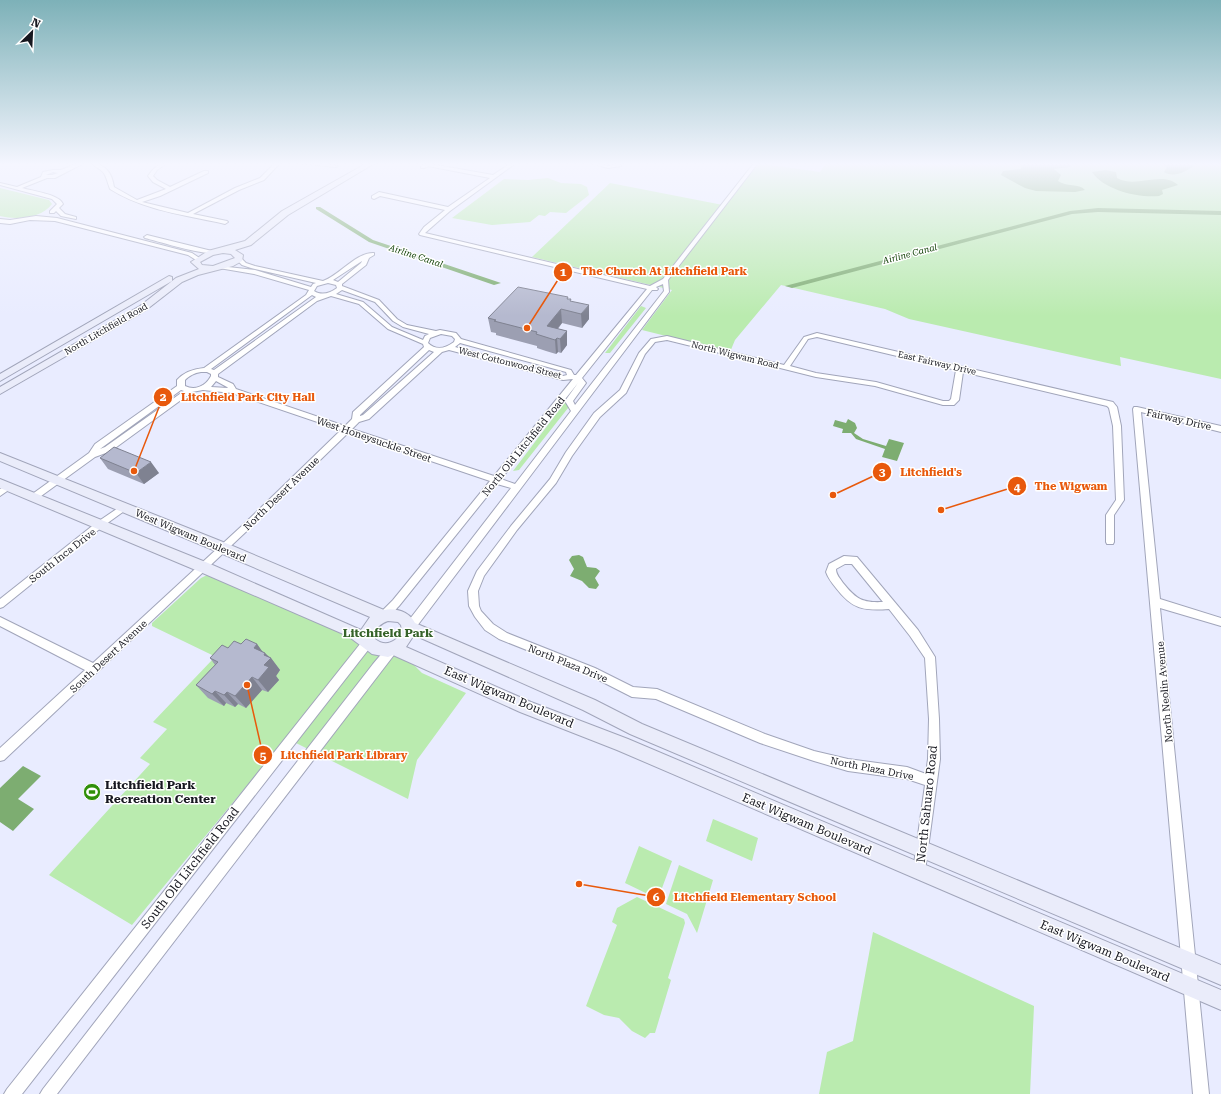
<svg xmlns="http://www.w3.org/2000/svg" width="1221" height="1094" viewBox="0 0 1221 1094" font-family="'Roboto Serif',serif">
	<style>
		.green { fill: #baebaf }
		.water { fill: #7dad71 }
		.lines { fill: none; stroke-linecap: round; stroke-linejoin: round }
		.canal { fill: #7dad71; fill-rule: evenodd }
		.street-casing { stroke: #a1a5ba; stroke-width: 2 }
		.secondary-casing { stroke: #a1a5ba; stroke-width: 2 }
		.street { fill: #fff; fill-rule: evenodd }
		.secondary { fill: #eaecfa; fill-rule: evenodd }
		.wall { fill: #9c9fb2 }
		.shaded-wall { fill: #7f8291 }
		.building { fill: #b5b9cf; stroke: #7f8291 }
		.labels { text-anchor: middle; stroke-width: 3; stroke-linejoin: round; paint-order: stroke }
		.far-water-label { font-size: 9px; font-style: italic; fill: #0c3d00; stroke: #fff }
		.far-street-label { font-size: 9px; fill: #171820; stroke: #fff }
		.street-label { font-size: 10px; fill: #171820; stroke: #fff }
		.quarter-label { font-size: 12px; font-weight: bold; fill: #36632a; stroke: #fff }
		.near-street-label { font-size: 12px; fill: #171820; stroke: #fff }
		.near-poi-label { font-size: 12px; font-weight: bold; fill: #171820; stroke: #fff; text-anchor: start }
		.leader { fill: none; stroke: #e8590c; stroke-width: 1.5 }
		.callout-dot { fill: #e8590c; stroke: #fff; stroke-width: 1.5 }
		.mark-label { font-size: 12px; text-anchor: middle; font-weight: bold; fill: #fff }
		.callout-label { font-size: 11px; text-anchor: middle; font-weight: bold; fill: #e8590c; stroke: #fff; stroke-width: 3; stroke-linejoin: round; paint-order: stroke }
	</style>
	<rect width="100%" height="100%" fill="#e9ecff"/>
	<path class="green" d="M 756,163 L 820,172 L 826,163 L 1221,163 L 1221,379 L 1120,357 L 1121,366 L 909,319 L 885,309 L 781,285 L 735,340 L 730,352 L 642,330 L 672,290 L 532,257 L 610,183 L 723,205 Z
		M 548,178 L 561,183 L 581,184 L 587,187 L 589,195 L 566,213 L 550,212 L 545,216 L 539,215 L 530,222 L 492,225 L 452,218 L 504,179 L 528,180 Z
		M 0,188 L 49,200 L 52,204 C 41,219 16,220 0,216 Z
		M 641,306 L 646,308 L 610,353 L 605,353 Z
		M 566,401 L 572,403 L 519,470 L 513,471 Z
		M 207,575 L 214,576 L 412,663 L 422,673 L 466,693 L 417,760 L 408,799 L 286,738 L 132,925 L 49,875 L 150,764 L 140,758 L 167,729 L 153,722 L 212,660 L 212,655 L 152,626 L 152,623 L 201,578 Z
		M 713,819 L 758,838 L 752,861 L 706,841 Z
		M 639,846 L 672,861 L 658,899 L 625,883 Z
		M 679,865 L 713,880 L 697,933 L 687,914 L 666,904 Z
		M 637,897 L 684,919 L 685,923 L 668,978 L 671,980 L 655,1033 L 650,1033 L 645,1038 L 632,1031 L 619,1018 L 604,1015 L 586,1006 L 617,925 L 612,922 L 617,908 Z
		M 873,932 L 1034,1006 L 1030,1094 L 819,1094 L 827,1052 L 853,1041 Z"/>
	<path class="water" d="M 1022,163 L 1068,163 L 1071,165 L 1070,167 L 1054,169 L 1061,175 L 1058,181 C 1066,187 1079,183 1085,190 L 1075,192 L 1036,191 L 1025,188 L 1001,175 L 1003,171 L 1021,169 Z
		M 1161,163 L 1185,163 L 1194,166 C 1185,172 1174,178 1164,172 L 1167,167 Z
		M 1105,170 L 1116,172 L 1117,178 C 1136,189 1162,170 1178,185 L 1162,190 L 1163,194 L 1159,196 C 1138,198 1104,190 1092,172 Z
		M 848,419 L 855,423 L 857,428 L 854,433 L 863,439 L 886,446 L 889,439 L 904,443 L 897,461 L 882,457 L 885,449 L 856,439 L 851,433 L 842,433 L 843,429 L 833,426 L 835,420 L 846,423 Z
		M 579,555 L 583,557 L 587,567 L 596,568 L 600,571 L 595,578 L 599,585 L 596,589 L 589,588 L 582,581 L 570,576 L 574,569 L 569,560 L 572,556 Z
		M 23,766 L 41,776 L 18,799 L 34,809 L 13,831 L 0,822 L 0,788 Z"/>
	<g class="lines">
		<path class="canal" d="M 316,207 L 320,207 L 373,240 L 501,283 L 494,285 L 369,242 L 316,209 Z
			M 1098,208 L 1221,211 L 1221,215 L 1098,212 L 1072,214 L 792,288 L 785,286 L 1070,211 Z"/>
		<defs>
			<path id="street" d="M 78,163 L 84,163 L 55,178 L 47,178 L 22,188 C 32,191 59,194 63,204 L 59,208 L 65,214 L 76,217 L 76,219 L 61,216 L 56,211 L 54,213 L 50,213 L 50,211 L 57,204 L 52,199 L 0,185 L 0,183 L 17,187 L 41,177 L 43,172 L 53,170 L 61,170 ZM 53,172 L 58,173 L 52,175 L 46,175 Z
				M 90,163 C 105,163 112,173 114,187 L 137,200 L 166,189 L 153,182 L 148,176 C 153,169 158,163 167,163 L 157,170 L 153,176 L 157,180 L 170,187 L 204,171 L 208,171 L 208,173 L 160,196 L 142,202 L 188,213 L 235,188 L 260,178 L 275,163 L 280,163 L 264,180 L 239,190 L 193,214 L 227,221 L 228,222 L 225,224 C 186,215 145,211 110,189 C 104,171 106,173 90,163 Z
				M 298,163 L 317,163 L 338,166 L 336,167 Z
				M 425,163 L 493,175 L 511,163 L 516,163 L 450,211 L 425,233 L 650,286 L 663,279 L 754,163 L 758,163 L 668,280 L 669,292 L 414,630 L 410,631 L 406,630 L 405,627 L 406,624 L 511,488 L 497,484 L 399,606 C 394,611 387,622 379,619 L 377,616 L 393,600 L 490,481 L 348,433 L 251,527 L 4,760 L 0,761 L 0,748 L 85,670 L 0,626 L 0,617 L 93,663 L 245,523 L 341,430 L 232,393 L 203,390 L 192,392 L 111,451 L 95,457 L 37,499 L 31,499 L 30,497 L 31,495 L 89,453 L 95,444 L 177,386 L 177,380 C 184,372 193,369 204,368 L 306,295 L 309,290 L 254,274 L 219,268 L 219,266 L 255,270 L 311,287 L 313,284 L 316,283 L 251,268 L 242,265 L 236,259 L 241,258 L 246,263 L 255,266 L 323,281 C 339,276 356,252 374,253 L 374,255 L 369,258 L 366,265 L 342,284 L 342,286 L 379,300 L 397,319 L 407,325 L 436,331 L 440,330 L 456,333 L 461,339 L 571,370 L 574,375 L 576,375 L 647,289 L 420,235 L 419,234 L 424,227 L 445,210 L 380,196 L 374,199 L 372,198 L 372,196 L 379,192 L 448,207 L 490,178 L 428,166 L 425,168 L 421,168 L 421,166 ZM 362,261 L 361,263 L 338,282 L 333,280 ZM 328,283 L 336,285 L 337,288 C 330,293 322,296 314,291 L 317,286 ZM 663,284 L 664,291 L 575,405 L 573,401 L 586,383 L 582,378 L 652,290 L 657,290 L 658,289 L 656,287 ZM 342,290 L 375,302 L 393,321 L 403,327 L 429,334 L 425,336 L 423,340 L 392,327 L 363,302 L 336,294 ZM 312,295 L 316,297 L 214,370 L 211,369 ZM 331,296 L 359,304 L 388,329 L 423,344 L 424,347 L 353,412 L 352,419 L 345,426 L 236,389 L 233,384 L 218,377 L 218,374 L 317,301 ZM 441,334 L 452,336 L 455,339 L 454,342 C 446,348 436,351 428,343 L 430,338 ZM 460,343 L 566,372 L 567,375 L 563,376 L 455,347 ZM 429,350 L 434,352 L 363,415 L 360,416 L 360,415 ZM 449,350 L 563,380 L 573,379 L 494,476 L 352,429 L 359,422 L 369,419 L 442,352 ZM 201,372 L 207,372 L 211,374 L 211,376 C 206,386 195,391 185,386 L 185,380 C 189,376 194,373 201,372 ZM 216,381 L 227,387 L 228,388 L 211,387 ZM 578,383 L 565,401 L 571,411 L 515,484 L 501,479 ZM 181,390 L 184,391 L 105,447 L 100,449 Z
				M 591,163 L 598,163 L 608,166 L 619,163 L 621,166 L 608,168 Z
				M 36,216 L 57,218 L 192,253 L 201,259 L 196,260 L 188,255 L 55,221 L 30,220 L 10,224 L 0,223 L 0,219 L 10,220 Z
				M 147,235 L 216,252 C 208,257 157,241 145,238 L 144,237 Z
				M 817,333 L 1113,402 L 1117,407 L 1121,426 L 1124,500 L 1114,515 L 1114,542 L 1113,544 L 1107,544 L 1106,542 L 1106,515 L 1116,500 L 1113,426 L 1109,408 L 1107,406 L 963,372 L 959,400 L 954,405 L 943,405 L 875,386 L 816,377 L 667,340 L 655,342 L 645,354 L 626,393 L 600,417 L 572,456 L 556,483 L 517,530 L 484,576 L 478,591 L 479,606 L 481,611 L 493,624 L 507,633 L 595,668 L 633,687 L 657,689 L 765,734 L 814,751 L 848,759 L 907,767 L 926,774 L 928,759 L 929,719 L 925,658 L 910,636 L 889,609 C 863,611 852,609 836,588 C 832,583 828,578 826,572 L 829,564 L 844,556 L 857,557 L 918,630 L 935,657 L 939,719 L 940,759 L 925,871 L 923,875 L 919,877 L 915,875 L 913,871 L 925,785 L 907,779 L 848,771 L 814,761 L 760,743 L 656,699 L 632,697 L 587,674 L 499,639 L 485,630 L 475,617 L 469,606 L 468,591 L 477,571 L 511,526 L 550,479 L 566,452 L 594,413 L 620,390 L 639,353 L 651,339 L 667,336 L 784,365 L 804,337 ZM 817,337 L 956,370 L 951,399 L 949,401 L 943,401 L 876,382 L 816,373 L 790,366 L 808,339 ZM 845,564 L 852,564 L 883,602 C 862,603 856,599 843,583 C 840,578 836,575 836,569 Z
				M 1134,407 L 1137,407 L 1221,426 L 1221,432 L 1141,412 L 1160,599 L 1221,618 L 1221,626 L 1160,608 L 1209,1094 L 1193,1094 L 1133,409 Z
				M 9,484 L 13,487 L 0,496 L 0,489 Z
				M 124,504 L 128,507 L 127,509 L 102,527 L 3,607 L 0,608 L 0,599 L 96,523 Z
				M 368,638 L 372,639 L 373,642 L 372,645 L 22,1094 L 4,1094 L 7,1089 L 364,639 Z
				M 393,644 L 397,645 L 398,648 L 397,651 L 57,1094 L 40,1094 L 43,1089 L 373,664 L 389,645 Z"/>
			<path id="secondary" d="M 367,163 L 375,163 L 288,215 L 251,245 L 235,250 L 243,255 L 242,261 L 233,266 L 198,275 L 182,282 L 146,310 L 0,394 L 0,387 L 140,306 L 176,278 L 199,269 L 191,262 L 208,251 L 245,241 L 282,211 ZM 223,253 L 231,254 L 235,258 L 213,266 L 202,265 L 200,262 L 213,255 Z
				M 169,276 L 172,277 L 172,281 L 0,381 L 0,374 Z
				M 0,453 L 228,544 L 384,610 C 395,607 410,612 415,623 L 595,700 L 642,724 L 1221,965 L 1221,985 L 630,734 L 583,710 L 414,635 L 406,647 L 531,702 L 628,739 L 1221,990 L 1221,1010 L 617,750 L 520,712 L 393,655 L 388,657 L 372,654 L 348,636 L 198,571 L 0,488 L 0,479 L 208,563 L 361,630 L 370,617 L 218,552 L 0,461 ZM 388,621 L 398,622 L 401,625 L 402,631 C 396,643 385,647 375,639 C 374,629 379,624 388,621 Z"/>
		</defs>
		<use href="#street" class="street-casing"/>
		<use href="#secondary" class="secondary-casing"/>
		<use href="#street" class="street"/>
		<use href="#secondary" class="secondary"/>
	</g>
	<path class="wall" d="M 568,299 L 589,319 L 582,328 L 562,323 L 558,329 L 567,331 L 567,345 L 561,353 L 558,352 L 556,354 L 546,351 L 537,348 L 537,346 L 496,335 L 496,333 L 491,332 L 488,318 Z
		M 100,458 L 159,473 L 144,484 L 108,469 Z
		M 241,644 L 257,644 L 262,651 L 271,658 L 280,670 L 276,676 L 279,680 L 268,692 L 262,690 L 246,708 L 238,704 L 235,707 L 226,703 L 224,706 L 208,698 L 196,685 L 215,665 L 210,658 L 228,648 Z"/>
	<path class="shaded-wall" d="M 589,305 L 589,319 L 582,328 L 581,314 Z
		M 561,309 L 562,323 L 549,338 L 547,326 Z
		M 567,331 L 567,345 L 561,353 L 560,339 Z
		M 557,338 L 558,352 L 556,354 L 555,340 Z
		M 151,462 L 159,473 L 144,484 L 136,473 Z
		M 257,644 L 264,654 L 265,653 L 270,658 L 271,658 L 280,670 L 276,676 L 279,680 L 268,692 L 258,680 L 264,665 L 254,648 Z
		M 252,677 L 262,690 L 246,708 L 235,696 Z
		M 215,691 L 226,703 L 224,706 L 212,694 Z
		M 227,692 L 238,704 L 235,707 L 224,695 Z"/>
	<path class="building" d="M 518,287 L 568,297 L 567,299 L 571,299 L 570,301 L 589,305 L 581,314 L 561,309 L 547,326 L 567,331 L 560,339 L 557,338 L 555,340 L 536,334 L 537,332 L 494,321 L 496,320 L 488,318 Z
		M 114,447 L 151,462 L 136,473 L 100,458 Z
		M 246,639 L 257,644 L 254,648 L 265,653 L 264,655 L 271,658 L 264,665 L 269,667 L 258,680 L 252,677 L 235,696 L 227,692 L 224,695 L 215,691 L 212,694 L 196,685 L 218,662 L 210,658 L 222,645 L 228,648 L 234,641 L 241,644 Z"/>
	<linearGradient id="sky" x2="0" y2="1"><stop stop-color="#7db1b8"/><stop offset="0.52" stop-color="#f5f6ff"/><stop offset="1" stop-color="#f5f6ff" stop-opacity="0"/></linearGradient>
	<rect width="1221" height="316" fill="url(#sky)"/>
	<defs>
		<symbol id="stadium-disc" viewBox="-11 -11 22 22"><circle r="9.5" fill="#309009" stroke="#fff"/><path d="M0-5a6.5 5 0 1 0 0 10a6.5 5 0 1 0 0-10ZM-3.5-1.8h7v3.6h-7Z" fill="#fff"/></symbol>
	</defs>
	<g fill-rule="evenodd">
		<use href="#stadium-disc" x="82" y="782" width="20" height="20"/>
	</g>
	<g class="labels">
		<g class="far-water-label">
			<text transform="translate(910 254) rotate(-15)" y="3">Airline Canal</text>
			<text transform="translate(416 256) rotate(18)" y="3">Airline Canal</text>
		</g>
		<g class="far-street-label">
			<text transform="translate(106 329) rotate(-30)" y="3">North Litchfield Road</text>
			<text transform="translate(735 355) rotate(14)" y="3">North Wigwam Road</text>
			<text transform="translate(510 363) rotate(14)" y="3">West Cottonwood Street</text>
			<text transform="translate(937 363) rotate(13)" y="3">East Fairway Drive</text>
		</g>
		<g class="street-label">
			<text transform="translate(1179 419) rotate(13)" y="4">Fairway Drive</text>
			<text transform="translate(374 439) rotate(19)" y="4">West Honeysuckle Street</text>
			<text transform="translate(523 446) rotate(-51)" y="4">North Old Litchfield Road</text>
			<text transform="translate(281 493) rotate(-44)" y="4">North Desert Avenue</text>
			<text transform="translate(191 535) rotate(23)" y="4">West Wigwam Boulevard</text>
			<text transform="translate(62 555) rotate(-38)" y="4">South Inca Drive</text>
			<text transform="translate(108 656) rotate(-43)" y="4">South Desert Avenue</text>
			<text transform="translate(568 663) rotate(22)" y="4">North Plaza Drive</text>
			<text transform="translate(1164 692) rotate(-95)" y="4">North Neolin Avenue</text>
			<text transform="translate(872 768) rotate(11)" y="4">North Plaza Drive</text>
		</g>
		<g class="quarter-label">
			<text x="388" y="637">Litchfield Park</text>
		</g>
		<g class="near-street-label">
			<text transform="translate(509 697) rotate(23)" y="4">East Wigwam Boulevard</text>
			<text transform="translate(927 804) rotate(-84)" y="4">North Sahuaro Road</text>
			<text transform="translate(807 824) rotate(23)" y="4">East Wigwam Boulevard</text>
			<text transform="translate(190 868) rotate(-52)" y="4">South Old Litchfield Road</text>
			<text transform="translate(1105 951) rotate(23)" y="4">East Wigwam Boulevard</text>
		</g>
		<g class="near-poi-label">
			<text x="105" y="789">Litchfield Park<tspan x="105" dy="14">Recreation Center</tspan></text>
		</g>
	</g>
	<path class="leader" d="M527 328L563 272M134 471L163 397M833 495L882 472M941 510L1017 486M247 685L263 755M579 884L656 897"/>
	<g class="callout-dot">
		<circle cx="527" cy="328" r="4"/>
		<circle cx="134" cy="471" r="4"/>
		<circle cx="833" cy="495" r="4"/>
		<circle cx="941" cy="510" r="4"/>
		<circle cx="247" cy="685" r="4"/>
		<circle cx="579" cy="884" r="4"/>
		<circle cx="563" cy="272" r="10"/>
		<circle cx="163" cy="397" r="10"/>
		<circle cx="882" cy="472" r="10"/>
		<circle cx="1017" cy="486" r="10"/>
		<circle cx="263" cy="755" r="10"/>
		<circle cx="656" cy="897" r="10"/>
	</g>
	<g class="mark-label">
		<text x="563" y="276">1</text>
		<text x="163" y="401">2</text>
		<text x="882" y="476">3</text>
		<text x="1017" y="491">4</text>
		<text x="263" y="760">5</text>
		<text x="656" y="901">6</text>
	</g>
	<g class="callout-label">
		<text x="664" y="275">The Church At Litchfield Park</text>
		<text x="248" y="401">Litchfield Park City Hall</text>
		<text x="931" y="476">Litchfield's</text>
		<text x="1071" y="490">The Wigwam</text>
		<text x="344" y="759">Litchfield Park Library</text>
		<text x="755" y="901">Litchfield Elementary School</text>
	</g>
	<g transform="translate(32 32) rotate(24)" stroke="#ffffff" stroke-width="3" paint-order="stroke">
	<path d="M0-3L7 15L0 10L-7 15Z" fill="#171820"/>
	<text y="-6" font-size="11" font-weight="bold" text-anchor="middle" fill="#171820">N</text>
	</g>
</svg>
